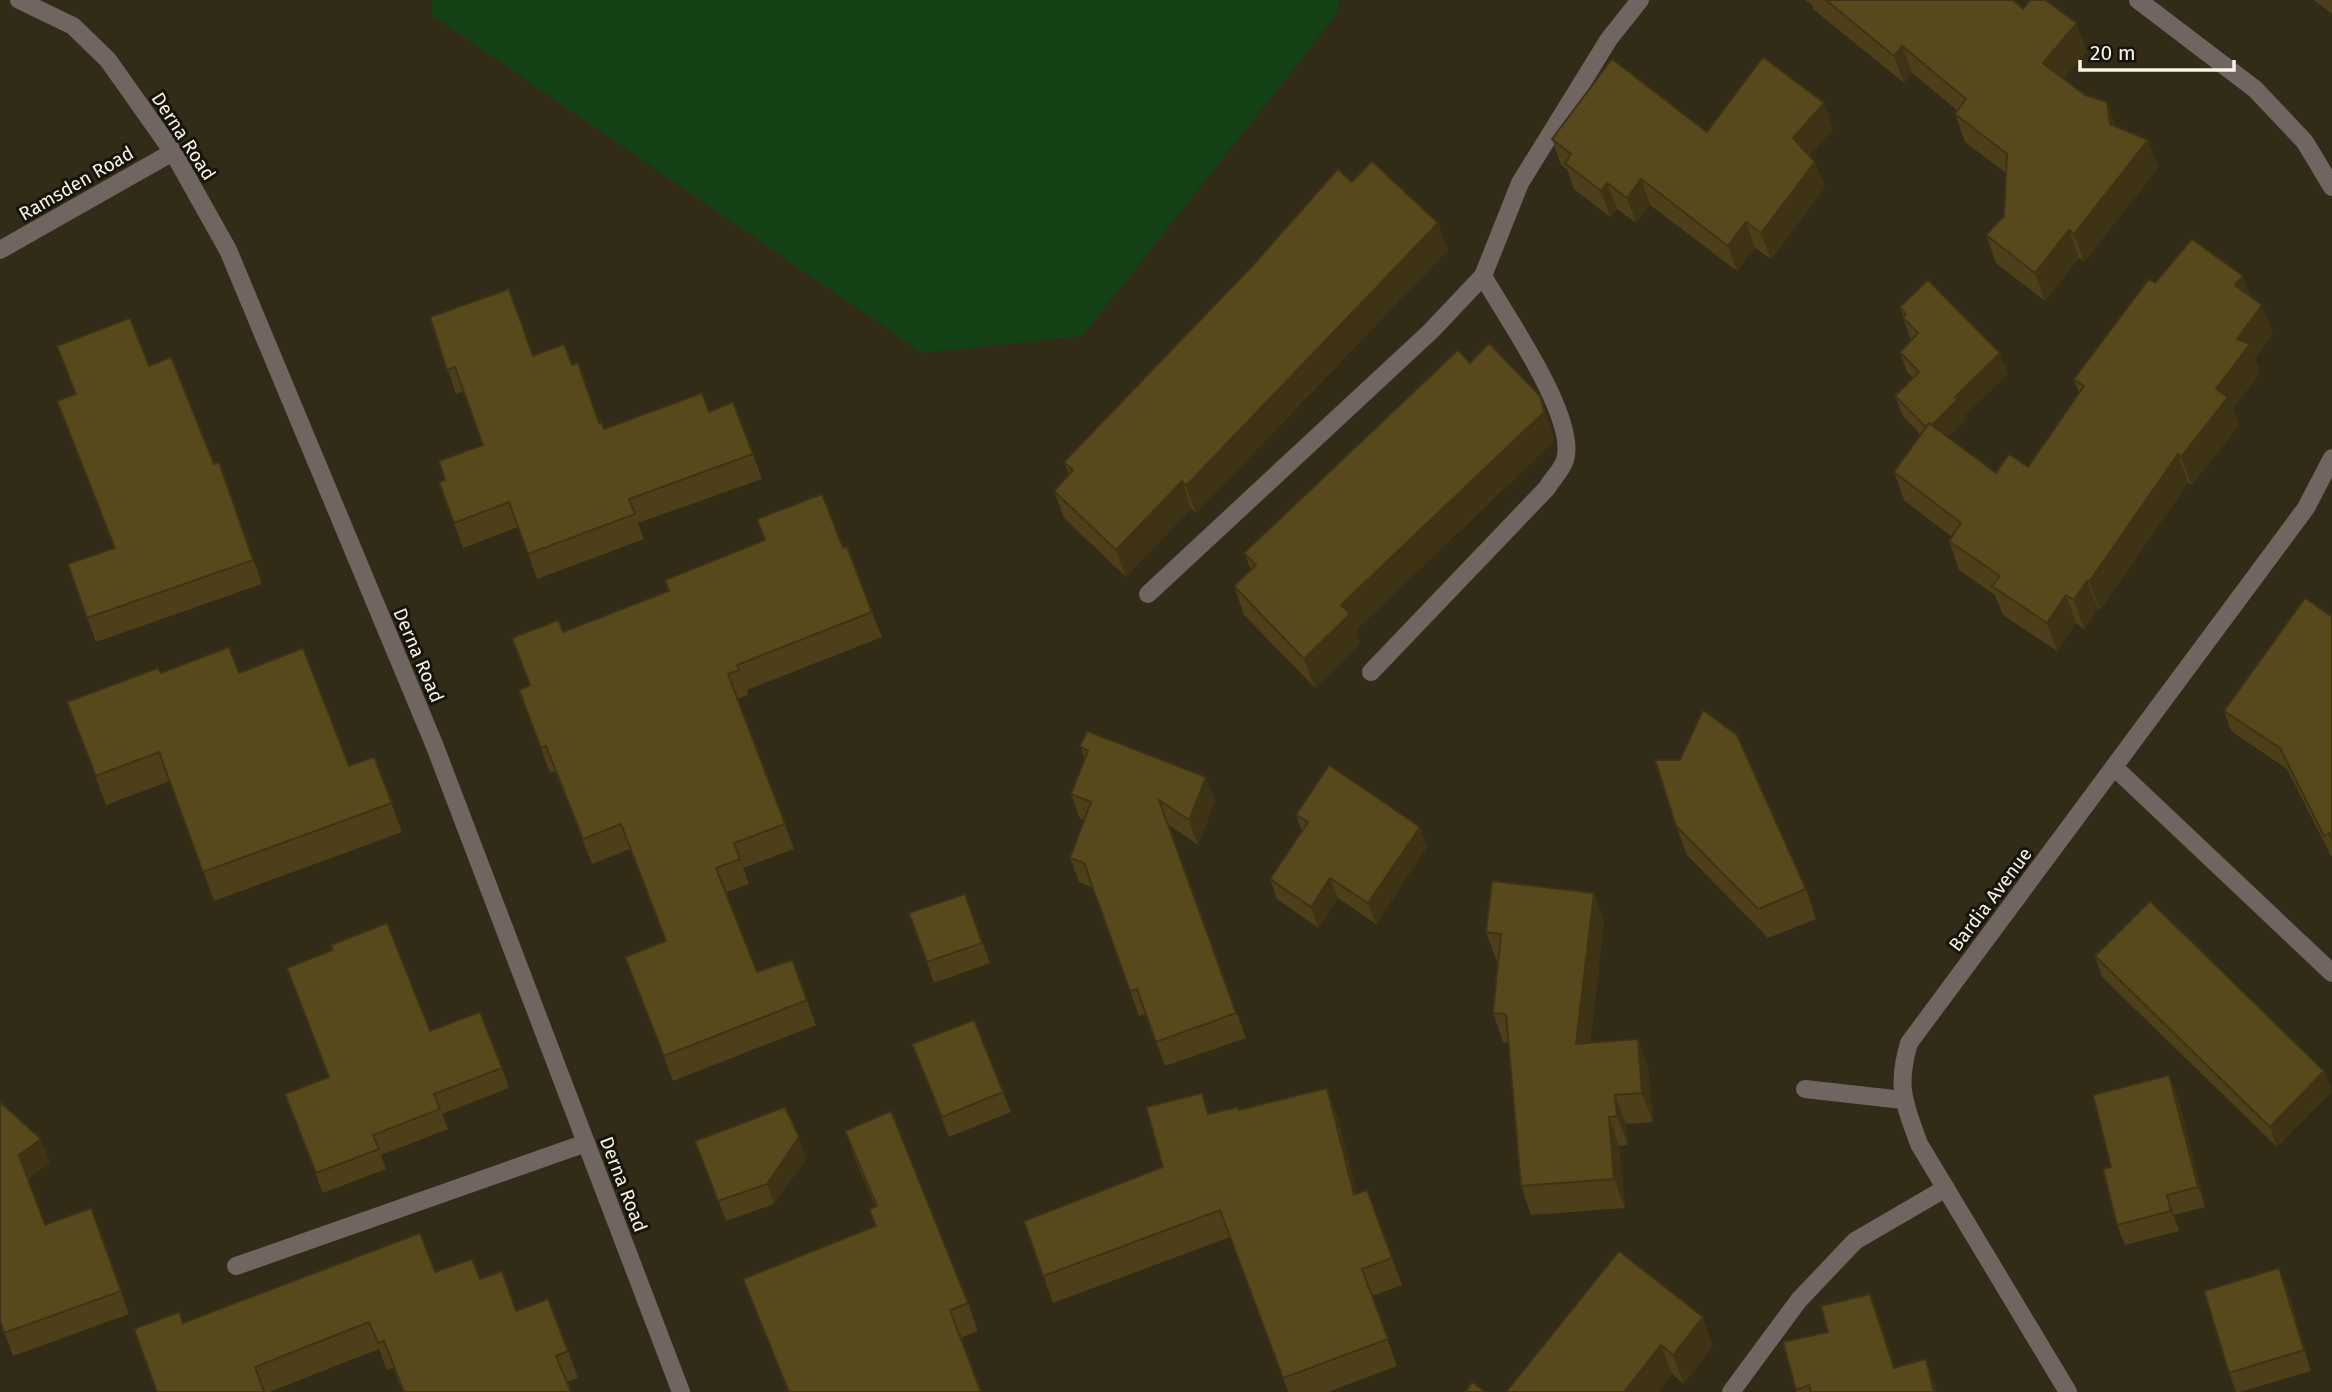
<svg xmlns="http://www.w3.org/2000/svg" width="2332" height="1392" viewBox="0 0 2332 1392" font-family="'Fira Sans',sans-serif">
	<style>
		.green { fill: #154117 }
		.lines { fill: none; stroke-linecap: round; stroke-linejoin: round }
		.service { stroke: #716562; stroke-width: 18 }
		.minor { stroke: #716562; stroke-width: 18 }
		.wall { fill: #4c3f19 }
		.shaded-wall { fill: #3e3314 }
		.building { fill: #58491d; stroke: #3e3314; stroke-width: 2 }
		.labels { text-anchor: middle; stroke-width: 6; stroke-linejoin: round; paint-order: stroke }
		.street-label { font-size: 19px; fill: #f8f4e7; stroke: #17140b }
	</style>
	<rect width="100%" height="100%" fill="#322b17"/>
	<path class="green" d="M 432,0 L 1340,0 L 1336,15 L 1082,336 L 922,353 L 432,15 Z"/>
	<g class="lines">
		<path class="service" d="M 1148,594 L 1431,331 L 1483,276 L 1520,183 L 1609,39 L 1640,0
			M 1371,672 L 1547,488 C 1552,479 1562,470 1565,460 C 1578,418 1505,315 1483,276
			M 1805,1089 L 1903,1100
			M 236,1266 L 586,1143"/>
		<path class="minor" d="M 19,0 L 73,26 L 108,60 L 173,152 L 228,250 L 434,744 L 681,1392
			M 2138,0 L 2255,89 L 2305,142 L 2332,187
			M 0,250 L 173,152
			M 2114,767 L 2332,973
			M 1731,1392 L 1799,1300 L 1855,1241 L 1946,1188
			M 2068,1392 L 1919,1144 C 1904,1102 1896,1087 1909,1043 L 2306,508 L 2332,458"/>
	</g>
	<path class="wall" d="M 1805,0 L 2013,0 L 2023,9 L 2087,51 L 2063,79 L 2085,95 L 2107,102 L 2116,127 L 2148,140 L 2158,168 L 2084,262 L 2079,258 L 2045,301 L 1996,263 L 1986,235 L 2004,216 L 2006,173 L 1965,142 L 1955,114 L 1958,111 L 1912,73 L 1904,83 L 1813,9 L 1812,5 Z
		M 2314,0 L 2332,0 L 2332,14 Z
		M 1824,103 L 1833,129 L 1809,155 L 1815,162 L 1825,187 L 1771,259 L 1755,248 L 1737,271 L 1650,205 L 1636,223 L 1617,209 L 1610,217 L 1574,189 L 1567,169 L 1561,165 L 1552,139 L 1707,132 Z
		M 1352,182 L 1438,223 L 1448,250 L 1196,513 L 1191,509 L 1126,577 L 1064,518 L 1054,491 L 1069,475 L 1064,462 Z
		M 2155,283 L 2251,297 L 2273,334 L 2255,357 L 2260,372 L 2233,409 L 2239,425 L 2192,485 L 2188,483 L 2100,610 L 2098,609 L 2084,629 L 2076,623 L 2057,651 L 2003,615 L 1995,595 L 1959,570 L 1949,541 L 1952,537 L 1904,500 L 1894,472 L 1921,435 L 1903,416 L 1895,396 L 1913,378 L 1907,372 L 1900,352 L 1911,340 L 1903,318 L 1903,317 L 1900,307 L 2008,374 L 1964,416 L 1965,420 L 1948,437 L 1996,473 L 2028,467 L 2079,393 L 2074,379 Z
		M 430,317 L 533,356 L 572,365 L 599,423 L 604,429 L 709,412 L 753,454 L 762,479 L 638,523 L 644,539 L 537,579 L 518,527 L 463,548 L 439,482 L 445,480 L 483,445 L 464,391 L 456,394 Z
		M 1470,363 L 1540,396 L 1550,425 L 1554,441 L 1356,630 L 1360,643 L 1315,688 L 1244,615 L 1234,586 L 1251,570 L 1244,553 Z
		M 149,366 L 214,464 L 219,462 L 262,584 L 96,642 L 68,564 L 114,548 L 57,401 Z
		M 843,548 L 872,612 L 882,637 L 747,690 L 748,695 L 737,699 L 794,849 L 743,868 L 749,884 L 726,892 L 757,972 L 792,960 L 816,1025 L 673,1081 L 625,957 L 666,942 L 630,849 L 592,864 L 555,771 L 550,773 L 519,690 L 530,686 L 563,632 Z
		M 2332,617 L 2332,855 L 2331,856 L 2287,769 L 2231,731 L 2224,711 Z
		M 161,673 L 239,673 L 349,766 L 374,757 L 402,832 L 214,901 L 170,781 L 106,805 L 67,702 Z
		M 1080,746 L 1215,801 L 1198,845 L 1169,825 L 1246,1038 L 1165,1066 L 1146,1014 L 1139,1016 L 1093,888 L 1079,882 L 1070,858 L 1084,820 L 1080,819 L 1071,794 L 1085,759 Z
		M 1296,815 L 1420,827 L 1427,847 L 1376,924 L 1338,898 L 1318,928 L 1277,899 L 1270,879 L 1302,832 Z
		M 1676,826 L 1806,889 L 1816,919 L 1768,938 L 1687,855 Z
		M 1594,893 L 1604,922 L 1590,1043 L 1638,1039 L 1648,1068 L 1653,1122 L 1626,1124 L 1628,1145 L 1619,1146 L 1625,1208 L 1531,1215 L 1521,1186 L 1509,1043 L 1503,1042 L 1493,1013 L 1498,962 L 1497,962 L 1486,932 Z
		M 965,894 L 990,963 L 934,983 L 909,913 Z
		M 2095,956 L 2332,1091 L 2277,1147 L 2102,977 Z
		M 430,1031 L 502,1068 L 509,1088 L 442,1114 L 448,1129 L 381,1155 L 386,1169 L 323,1193 L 285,1094 L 329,1077 Z
		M 912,1044 L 1003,1092 L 1011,1112 L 949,1137 Z
		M 2177,1095 L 2205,1207 L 2174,1215 L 2179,1231 L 2125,1245 L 2117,1225 L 2111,1167 Z
		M 0,1102 L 50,1162 L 28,1179 L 45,1225 L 91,1208 L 129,1314 L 13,1356 L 0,1320 Z
		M 1239,1110 L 1337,1115 L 1357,1194 L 1367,1190 L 1402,1285 L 1372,1296 L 1397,1366 L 1328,1392 L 1288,1392 L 1230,1237 L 1053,1303 L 1024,1221 L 1163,1167 L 1210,1113 Z
		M 845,1131 L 968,1303 L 978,1331 L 960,1338 L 981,1392 L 788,1392 L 743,1279 L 875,1226 L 869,1209 L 875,1206 L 855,1159 Z
		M 695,1141 L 807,1158 L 774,1204 L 726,1221 Z
		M 1619,1251 L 1713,1346 L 1684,1384 L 1672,1374 L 1658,1392 L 1506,1392 Z
		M 435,1272 L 480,1279 L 516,1311 L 568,1351 L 578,1378 L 567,1382 L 571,1392 L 403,1392 L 393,1368 L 387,1370 L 379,1349 L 269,1392 L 157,1392 L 183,1323 Z
		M 2287,1288 L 2311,1371 L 2240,1392 L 2236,1392 L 2229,1373 Z
		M 1881,1323 L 1895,1368 L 1937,1392 L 1796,1392 L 1783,1342 Z"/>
	<path class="shaded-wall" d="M 2077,23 L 2087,51 L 2053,91 L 2043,63 Z
		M 1902,46 L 1912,73 L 1904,83 L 1894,56 Z
		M 2107,102 L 2117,129 L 2110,124 Z
		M 1824,103 L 1833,129 L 1802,164 L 1793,138 Z
		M 2148,140 L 2158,168 L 2084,262 L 2074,234 Z
		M 1815,162 L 1825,187 L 1771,259 L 1761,233 Z
		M 1641,179 L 1650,205 L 1636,223 L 1627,198 Z
		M 1607,183 L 1617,209 L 1610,217 L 1601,191 Z
		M 1746,222 L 1755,248 L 1737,271 L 1728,246 Z
		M 1438,223 L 1448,250 L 1196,513 L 1186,486 Z
		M 2069,230 L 2079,258 L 2045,301 L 2035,273 Z
		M 2243,276 L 2253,304 L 2235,285 Z
		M 2262,305 L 2273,334 L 2255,357 L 2260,372 L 2233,409 L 2239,425 L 2192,485 L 2181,457 L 2216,389 L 2237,339 Z
		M 2000,353 L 2008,374 L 1964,416 L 1965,420 L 1935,449 L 1928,429 L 1955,397 Z
		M 1540,396 L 1550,425 L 1554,441 L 1356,630 L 1360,643 L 1315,688 L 1304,659 L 1341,605 Z
		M 2178,454 L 2188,483 L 2100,610 L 2089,582 Z
		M 1182,481 L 1191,509 L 1126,577 L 1116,550 Z
		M 2087,581 L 2098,609 L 2084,629 L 2074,600 Z
		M 2066,595 L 2076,623 L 2057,651 L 2047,623 Z
		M 1206,777 L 1215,801 L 1198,845 L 1189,820 Z
		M 1420,827 L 1427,847 L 1376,924 L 1368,903 Z
		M 1330,878 L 1338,898 L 1318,928 L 1311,907 Z
		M 1594,893 L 1604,922 L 1587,1073 L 1576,1044 Z
		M 1638,1039 L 1648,1068 L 1653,1122 L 1642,1093 Z
		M 2324,1071 L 2332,1091 L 2277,1147 L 2270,1127 Z
		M 2169,1075 L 2177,1095 L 2205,1207 L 2198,1187 Z
		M 1327,1088 L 1337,1115 L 1364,1222 L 1354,1195 Z
		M 1615,1095 L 1626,1124 L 1628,1145 L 1617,1116 Z
		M 1609,1117 L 1619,1146 L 1625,1208 L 1614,1179 Z
		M 799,1137 L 807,1158 L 774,1204 L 767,1184 Z
		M 41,1139 L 50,1162 L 28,1179 L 19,1155 Z
		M 2167,1195 L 2174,1215 L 2179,1231 L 2171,1211 Z
		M 2279,1268 L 2287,1288 L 2311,1371 L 2304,1350 Z
		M 1870,1294 L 1881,1323 L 1903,1392 L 1894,1368 Z
		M 1703,1317 L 1713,1346 L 1684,1384 L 1673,1355 Z
		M 1661,1345 L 1672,1374 L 1658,1392 L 1624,1392 Z
		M 1926,1359 L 1936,1388 L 1937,1392 L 1934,1392 Z"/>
	<path class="building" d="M 1826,0 L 2013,0 L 2023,9 L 2030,0 L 2045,0 L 2077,23 L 2043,63 L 2085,95 L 2107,102 L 2110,124 L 2148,140 L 2074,234 L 2069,230 L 2035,273 L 1986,235 L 2004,216 L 2007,154 L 1955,114 L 1966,99 L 1902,46 L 1894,56 Z
		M 1763,57 L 1824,103 L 1793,138 L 1815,162 L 1761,233 L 1746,222 L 1728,246 L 1641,179 L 1627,198 L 1607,183 L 1601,191 L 1565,163 L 1571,154 L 1552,139 L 1612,59 L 1707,132 Z
		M 1372,161 L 1438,223 L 1186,486 L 1182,481 L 1116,550 L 1054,491 L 1073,470 L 1064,462 L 1255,263 L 1338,169 L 1352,182 Z
		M 2192,239 L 2243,276 L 2235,285 L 2262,305 L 2237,339 L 2250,344 L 2216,389 L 2228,397 L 2181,457 L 2178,454 L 2089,582 L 2087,581 L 2074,600 L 2066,595 L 2047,623 L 1992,586 L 2000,576 L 1949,541 L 1961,523 L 1894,472 L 1929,423 L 1996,473 L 2009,454 L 2028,467 L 2084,386 L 2074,379 L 2149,279 L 2155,283 Z
		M 1928,280 L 2000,353 L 1955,397 L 1958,399 L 1932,425 L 1929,423 L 1926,427 L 1895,396 L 1919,372 L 1900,352 L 1918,333 L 1903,318 L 1906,314 L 1900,307 Z
		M 509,289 L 533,356 L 564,344 L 572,365 L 578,363 L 599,423 L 601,422 L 604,429 L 702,393 L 709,412 L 733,402 L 753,454 L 629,499 L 635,514 L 528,554 L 509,502 L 454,523 L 439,482 L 445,480 L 439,461 L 483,445 L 455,367 L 447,370 L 430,317 Z
		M 130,318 L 149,366 L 171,357 L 214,464 L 219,462 L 253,560 L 87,618 L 68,564 L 115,548 L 57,401 L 76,394 L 57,346 Z
		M 1489,343 L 1540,396 L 1544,412 L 1341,605 L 1350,614 L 1304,659 L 1234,586 L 1256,565 L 1244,553 L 1458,350 L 1470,363 Z
		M 822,494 L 843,548 L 847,547 L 872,612 L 737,665 L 739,670 L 728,674 L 785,824 L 734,843 L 740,859 L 716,868 L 757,972 L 792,960 L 807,1000 L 664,1056 L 625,957 L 666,941 L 621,824 L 583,839 L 546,746 L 541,748 L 519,690 L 530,685 L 512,638 L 558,620 L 563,632 L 669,591 L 665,580 L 765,540 L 757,519 Z
		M 2305,598 L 2332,617 L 2332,839 L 2329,833 L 2324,836 L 2280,748 L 2224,711 Z
		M 229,647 L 239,673 L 303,648 L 349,766 L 374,757 L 392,803 L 203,872 L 159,752 L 96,776 L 67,702 L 158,668 L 161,673 Z
		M 1703,710 L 1737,735 L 1806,889 L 1758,909 L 1676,826 L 1655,760 L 1680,760 Z
		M 1087,731 L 1206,777 L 1189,820 L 1159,800 L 1236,1013 L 1156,1042 L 1137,989 L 1130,991 L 1084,863 L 1070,858 L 1091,802 L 1071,794 L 1088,751 L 1080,746 Z
		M 1329,765 L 1420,827 L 1368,903 L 1330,878 L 1311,907 L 1270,879 L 1308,822 L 1296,815 Z
		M 1492,881 L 1594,893 L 1576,1044 L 1638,1039 L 1642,1093 L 1615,1095 L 1617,1116 L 1609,1117 L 1614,1179 L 1521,1186 L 1506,1014 L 1493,1013 L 1501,934 L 1486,932 Z
		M 965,894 L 982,943 L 927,962 L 909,913 Z
		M 2150,901 L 2324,1071 L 2270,1127 L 2095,956 Z
		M 387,923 L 430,1031 L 480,1012 L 502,1068 L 434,1094 L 440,1109 L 373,1135 L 379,1149 L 316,1173 L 285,1094 L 329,1077 L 287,968 L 333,950 L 331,945 Z
		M 974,1020 L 1003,1092 L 942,1117 L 912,1044 Z
		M 2169,1075 L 2198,1187 L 2167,1195 L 2171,1211 L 2117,1225 L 2103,1169 L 2111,1167 L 2093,1095 Z
		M 1327,1088 L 1354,1195 L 1367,1190 L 1392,1258 L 1362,1269 L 1388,1339 L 1283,1378 L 1220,1210 L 1043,1276 L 1024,1221 L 1163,1167 L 1146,1107 L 1202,1093 L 1208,1114 L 1238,1107 L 1239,1110 Z
		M 0,1102 L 41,1139 L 19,1155 L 45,1225 L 91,1208 L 121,1291 L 4,1333 L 0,1320 Z
		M 785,1107 L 799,1137 L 767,1184 L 718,1201 L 695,1141 Z
		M 891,1111 L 968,1303 L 950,1310 L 981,1392 L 789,1392 L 743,1279 L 876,1226 L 869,1209 L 877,1206 L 845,1131 Z
		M 420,1233 L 435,1272 L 472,1259 L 480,1279 L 502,1271 L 516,1311 L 548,1299 L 568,1351 L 556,1356 L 571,1392 L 404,1392 L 384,1341 L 378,1343 L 369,1322 L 255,1367 L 264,1392 L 157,1392 L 134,1329 L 179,1312 L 183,1323 Z
		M 1619,1251 L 1703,1317 L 1673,1355 L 1661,1345 L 1624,1392 L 1506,1392 Z
		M 2279,1268 L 2304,1350 L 2229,1373 L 2204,1291 Z
		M 1870,1294 L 1894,1368 L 1926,1359 L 1934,1392 L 1811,1392 L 1809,1385 L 1796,1390 L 1783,1342 L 1828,1332 L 1821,1306 Z
		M 1472,1382 L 1486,1392 L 1465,1392 Z"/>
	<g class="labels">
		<g class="street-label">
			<text transform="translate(184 136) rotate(57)" y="7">Derna Road</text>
			<text transform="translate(76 183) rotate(-30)" y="7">Ramsden Road</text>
			<text transform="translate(419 655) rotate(67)" y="7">Derna Road</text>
			<text transform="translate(1990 899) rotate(-53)" y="7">Bardia Avenue</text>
			<text transform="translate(624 1184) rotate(69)" y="7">Derna Road</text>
		</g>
	</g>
	<path d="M2080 60v10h154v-10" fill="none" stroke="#f8f4e7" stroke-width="3.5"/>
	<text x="2090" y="60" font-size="21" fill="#f8f4e7" stroke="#17140b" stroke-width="5" paint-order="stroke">20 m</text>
</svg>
